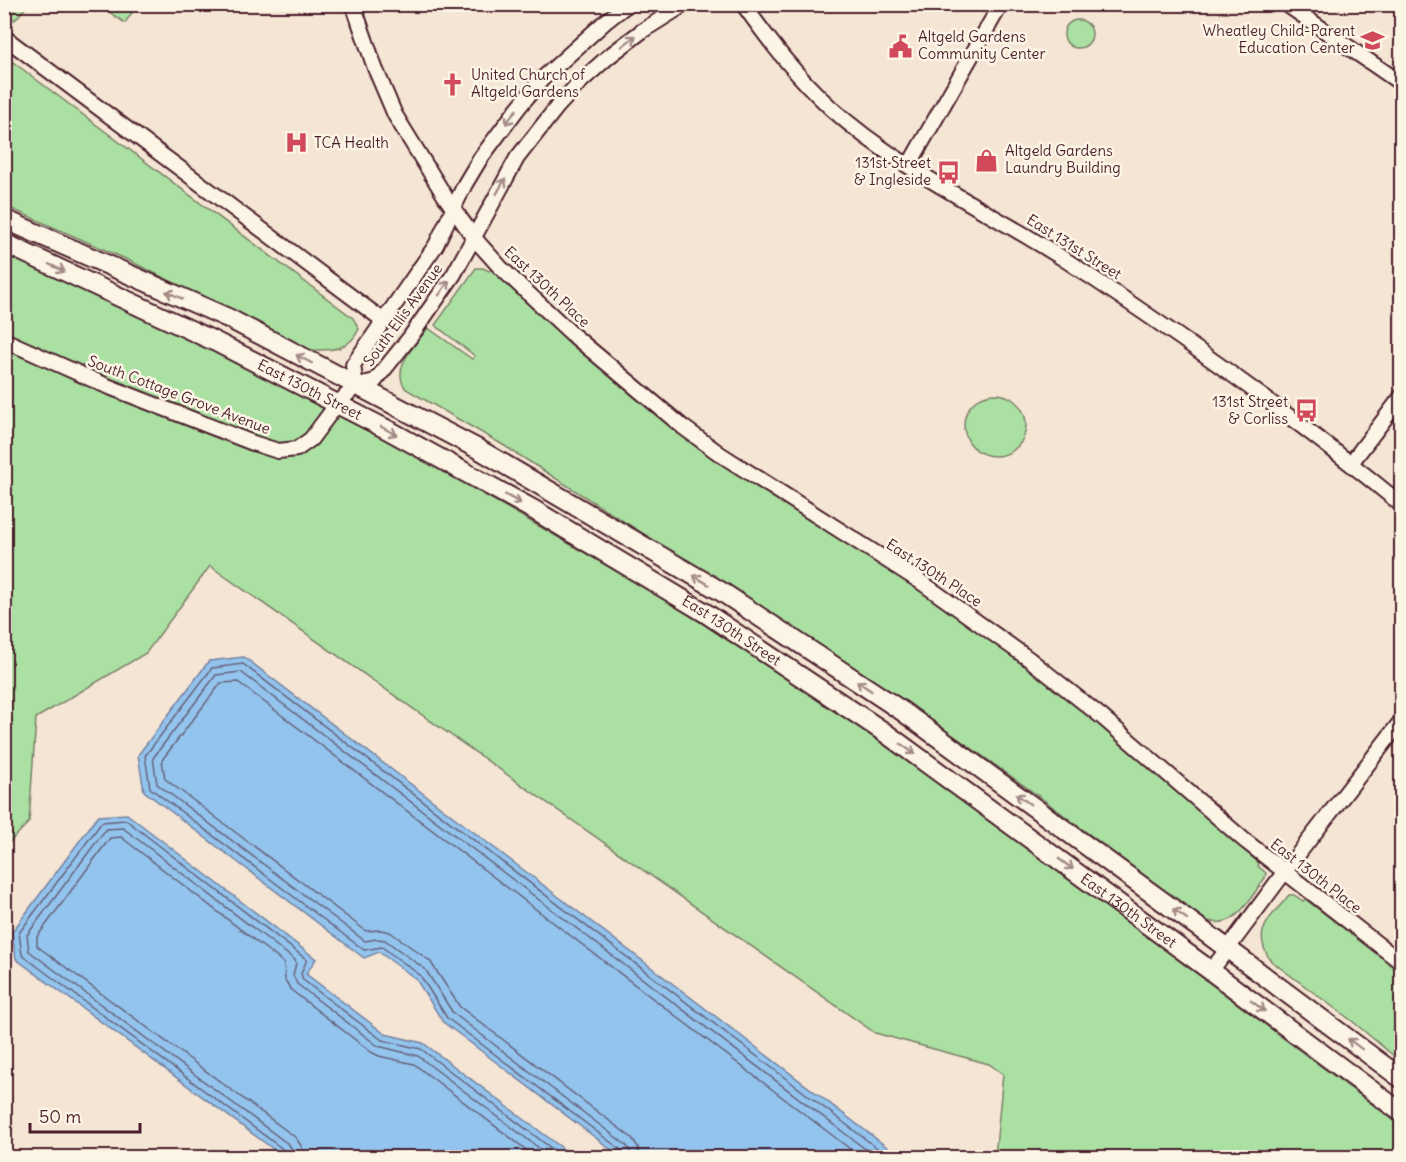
<svg xmlns="http://www.w3.org/2000/svg" width="1406" height="1162" viewBox="0 0 1406 1162" font-family="Delius,sans-serif">
	<style>
		.green { fill: #abe0a3; stroke: #7a8067; stroke-width: 1.5 }
		.water { fill: #92c4ee; stroke: #7582a0; stroke-width: 1.5 }
		.lines { fill: none; stroke-linecap: round; stroke-linejoin: round }
		.shore { stroke: #676179; stroke-width: 1.5 }
		.minor-casing { stroke: #4a1f2b; stroke-width: 18 }
		.secondary-casing { stroke: #4a1f2b; stroke-width: 22 }
		.minor { stroke: #fcf5e5; stroke-width: 14 }
		.secondary { stroke: #fcf5e5; stroke-width: 18 }
		.oneway { stroke: #a38a88 }
		.labels { text-anchor: middle; stroke-width: 5; stroke-linejoin: round; paint-order: stroke }
		.poi-label { font-size: 15px; fill: #4a1f2b; stroke: #fcf5e5; text-anchor: start }
		.street-label { font-size: 15px; fill: #4a1f2b; stroke: #fcf5e5 }
	</style>
	<rect width="100%" height="100%" fill="#f5e5d4"/>
	<filter id="ink" filterUnits="userSpaceOnUse"><feTurbulence type="fractalNoise" baseFrequency=".0167" numOctaves="2"/><feDisplacementMap in="SourceGraphic" scale="12" xChannelSelector="R" yChannelSelector="G"/><feConvolveMatrix kernelMatrix="1 2 1 2 8 2 1 2 1" color-interpolation-filters="sRGB"/></filter>
	<g filter="url(#ink)">
		<path class="green" d="M 4,5 L 5,4 L 28,5 L 15,20 L 5,12 Z
			M 99,5 L 137,4 L 137,5 L 125,23 Z
			M1064 34a14 14 0 1 1 28 0a14 14 0 1 1-28 0Z
			M 5,56 L 353,318 L 359,329 C 349,351 332,350 310,350 L 128,260 L 5,206 Z
			M 5,253 L 271,376 L 346,415 L 660,596 L 769,666 L 911,763 L 1079,885 L 1401,1126 L 1401,1157 L 995,1157 L 1003,1074 L 989,1064 L 875,1033 L 210,566 L 146,653 L 36,718 L 29,822 L 5,847 Z
			M 476,268 L 483,268 L 489,271 L 492,269 C 566,342 647,410 732,469 C 802,519 879,560 949,610 C 1009,652 1068,696 1123,744 C 1169,783 1213,824 1259,863 L 1258,866 L 1266,873 L 1265,878 C 1246,903 1233,937 1197,916 L 1040,797 L 960,740 L 810,639 L 503,445 L 406,389 C 390,368 415,346 428,328 L 472,359 L 475,356 L 435,325 Z
			M964 425a31 31 0 1 1 62 0a31 31 0 1 1-62 0Z
			M 1289,895 L 1294,895 L 1303,901 L 1305,899 L 1401,972 L 1401,1062 L 1352,1021 L 1271,961 C 1250,931 1271,918 1289,895 Z"/>
		<path class="water" d="M 244,657 L 900,1157 L 621,1157 L 443,1022 L 416,979 L 379,952 L 364,958 L 144,791 L 138,755 L 209,661 Z
			M 127,814 L 316,959 L 306,974 L 385,1034 L 423,1043 L 574,1157 L 284,1157 L 16,959 L 12,932 L 98,816 Z"/>
		<g class="lines">
			<path class="shore" d="M 287,1158 L 284,1150 L 22,955 L 19,933 L 102,822 L 126,820 L 306,959 L 306,962 L 301,973 L 303,980 L 382,1040 L 421,1049 L 564,1158
				M 294,1158 L 293,1150 L 288,1144 L 29,951 L 27,935 L 106,829 L 123,828 L 295,960 L 296,963 L 293,975 L 297,984 L 378,1046 L 418,1056 L 552,1158
				M 303,1158 L 302,1147 L 295,1137 L 37,946 L 37,937 L 110,838 L 121,837 L 284,963 L 285,980 L 291,990 L 371,1052 L 379,1056 L 414,1064 L 537,1158
				M 623,1158 L 621,1150 L 447,1018 L 420,975 L 382,947 L 364,950 L 150,788 L 145,756 L 212,668 L 243,664 L 890,1158
				M 631,1158 L 630,1151 L 626,1145 L 453,1013 L 425,969 L 385,940 L 377,939 L 365,941 L 157,784 L 153,758 L 216,675 L 241,672 L 877,1158
				M 640,1158 L 638,1147 L 632,1138 L 460,1007 L 430,961 L 390,932 L 381,930 L 366,931 L 165,779 L 162,760 L 221,683 L 238,682 L 862,1158"/>
			<defs>
				<path id="minor" d="M 353,4 L 375,68 L 395,115 L 446,198 L 474,238 L 500,267 L 573,335 L 683,427 L 720,454 L 921,582 L 1029,659 L 1102,717 L 1244,840 L 1402,963
					M 743,4 C 770,42 797,77 831,108 C 898,169 991,212 1067,261 C 1183,337 1295,417 1402,505
					M 1286,4 L 1402,84
					M 4,37 L 384,321
					M 909,165 L 1001,4
					M 4,340 L 107,386 L 253,443 L 278,451 L 297,449 L 311,439 L 337,404 L 356,386 L 375,381 L 411,336 L 454,274 L 517,158 L 557,107 L 579,83 L 608,57 L 642,31 L 685,4
					M 356,386 L 353,365 L 436,245 L 465,184 L 480,159 L 518,108 L 542,79 L 605,22 L 628,4
					M 1351,463 L 1402,396
					M 1211,971 L 1289,866 L 1402,720"/>
				<g id="secondary">
					<path d="M 4,219 L 228,318 L 480,450 L 722,592 L 902,711 L 1228,949 L 1402,1079"/>
					<path id="s1" d="M 4,243 L 216,342 L 390,431 L 534,510 L 704,612 L 884,732 L 1211,971 L 1402,1113"/>
				</g>
			</defs>
			<use href="#minor" class="minor-casing"/>
			<use href="#secondary" class="secondary-casing"/>
			<use href="#minor" class="minor"/>
			<use href="#secondary" class="secondary"/>
		</g>
		<defs><path id="oneway-shaft" d="M-6 0H5M1.5-3L5.5 0L1.5 3" fill="none" stroke-width="1.6" stroke-linecap="round" stroke-linejoin="round" transform="scale(1.5)"/></defs>
		<g class="oneway">
			<use href="#oneway-shaft" transform="translate(629 41) rotate(-38)"/>
			<use href="#oneway-shaft" transform="translate(511 117) rotate(127)"/>
			<use href="#oneway-shaft" transform="translate(501 186) rotate(-61)"/>
			<use href="#oneway-shaft" transform="translate(57 268) rotate(25)"/>
			<use href="#oneway-shaft" transform="translate(444 288) rotate(-55)"/>
			<use href="#oneway-shaft" transform="translate(174 295) rotate(-156)"/>
			<use href="#oneway-shaft" transform="translate(304 359) rotate(-152)"/>
			<use href="#oneway-shaft" transform="translate(389 431) rotate(28)"/>
			<use href="#oneway-shaft" transform="translate(513 499) rotate(29)"/>
			<use href="#oneway-shaft" transform="translate(701 580) rotate(-149)"/>
			<use href="#oneway-shaft" transform="translate(864 686) rotate(-146)"/>
			<use href="#oneway-shaft" transform="translate(908 749) rotate(36)"/>
			<use href="#oneway-shaft" transform="translate(1023 799) rotate(-144)"/>
			<use href="#oneway-shaft" transform="translate(1066 864) rotate(36)"/>
			<use href="#oneway-shaft" transform="translate(1180 914) rotate(-144)"/>
			<use href="#oneway-shaft" transform="translate(1258 1006) rotate(37)"/>
			<use href="#oneway-shaft" transform="translate(1355 1044) rotate(-143)"/>
		</g>
	</g>
	<defs>
		<symbol id="school-bare" viewBox="-9 -9 18 18"><path d="M0-5L7-2L0 1L-7-2ZM-4 1L0 2.5L4 1V4Q0 6-4 4Z" fill="#d1495b" stroke="#fcf5e5" stroke-width="2.5" paint-order="stroke"/></symbol>
		<symbol id="civic-bare" viewBox="-9 -9 18 18"><path d="M-.6-6.5H3V-4.5H.6V-3L4-1V1h2V6H-6V1h2V-1L-.6-3ZM-1.2 2.5V6h2.4V2.5Z" fill="#d1495b" stroke="#fcf5e5" stroke-width="2.5" paint-order="stroke"/></symbol>
		<symbol id="church-bare" viewBox="-9 -9 18 18"><path d="M-1.2-6h2.4v3.5h3.3v2.4h-3.3V6h-2.4V-.1h-3.3v-2.4h3.3Z" fill="#d1495b" stroke="#fcf5e5" stroke-width="2.5" paint-order="stroke"/></symbol>
		<symbol id="hospital-bare" viewBox="-9 -9 18 18"><path d="M-5-5h3v3.5h4V-5h3V5h-3V1.5h-4V5h-3Z" fill="#d1495b" stroke="#fcf5e5" stroke-width="2.5" paint-order="stroke"/></symbol>
		<symbol id="shop-bare" viewBox="-9 -9 18 18"><path d="M-5-2.5h2.3a2.7 3.5 0 0 1 5.4 0H5L5.5 6h-11ZM-1.5-2.5h3a1.5 2.3 0 0 0-3 0Z" fill="#d1495b" stroke="#fcf5e5" stroke-width="2.5" paint-order="stroke"/></symbol>
		<symbol id="bus-bare" viewBox="-9 -9 18 18"><path d="M-5-6H5V4H4V6H2V4H-2V6H-4V4H-5ZM-3.5-4V0h7V-4ZM-3.5 1.2v1.5H-2V1.2ZM2 1.2v1.5H3.5V1.2Z" fill="#d1495b" stroke="#fcf5e5" stroke-width="2.5" paint-order="stroke"/></symbol>
	</defs>
	<g fill-rule="evenodd">
		<use href="#school-bare" x="1356" y="24" width="33" height="33"/>
		<use href="#civic-bare" x="884" y="30" width="33" height="33"/>
		<use href="#church-bare" x="436" y="68" width="33" height="33"/>
		<use href="#hospital-bare" x="280" y="126" width="33" height="33"/>
		<use href="#shop-bare" x="970" y="144" width="33" height="33"/>
		<use href="#bus-bare" x="932" y="156" width="33" height="33"/>
		<use href="#bus-bare" x="1290" y="394" width="33" height="33"/>
	</g>
	<g class="labels">
		<g class="poi-label">
			<text x="1355" y="36" text-anchor="end">Wheatley Child-Parent<tspan x="1355" dy="17">Education Center</tspan></text>
			<text x="918" y="42">Altgeld Gardens<tspan x="918" dy="17">Community Center</tspan></text>
			<text x="471" y="80">United Church of<tspan x="471" dy="17">Altgeld Gardens</tspan></text>
			<text x="314" y="148">TCA Health</text>
			<text x="1005" y="156">Altgeld Gardens<tspan x="1005" dy="17">Laundry Building</tspan></text>
			<text x="931" y="168" text-anchor="end">131st Street<tspan x="931" dy="17">&amp; Ingleside</tspan></text>
			<text x="1288" y="407" text-anchor="end">131st Street<tspan x="1288" dy="17">&amp; Corliss</tspan></text>
		</g>
		<g class="street-label">
			<text transform="translate(1074 247) rotate(32)" y="5">East 131st Street</text>
			<text transform="translate(547 287) rotate(43)" y="5">East 130th Place</text>
			<text transform="translate(403 315) rotate(-54)" y="5">South Ellis Avenue</text>
			<text dy="5" stroke="none"><textPath href="#s1" startOffset="339">East 130th Street</textPath></text>
			<text transform="translate(179 395) rotate(21)" y="5">South Cottage Grove Avenue</text>
			<text transform="translate(934 573) rotate(33)" y="5">East 130th Place</text>
			<text dy="5" stroke="none"><textPath href="#s1" startOffset="825">East 130th Street</textPath></text>
			<text transform="translate(1316 876) rotate(38)" y="5">East 130th Place</text>
			<text dy="5" stroke="none"><textPath href="#s1" startOffset="1311">East 130th Street</textPath></text>
		</g>
	</g>
	<rect width="1406" height="1162" fill="none" stroke="#fcf5e5" stroke-width="24"/>
	<rect x="12" y="12" width="1382" height="1138" fill="none" stroke="#4a1f2b" stroke-width="2" filter="url(#ink)"/>
	<path d="M30 1123v9h110v-9" fill="none" stroke="#4a1f2b" stroke-width="3"/>
	<text x="39" y="1123" font-size="18" fill="#4a1f2b" stroke="#fcf5e5" stroke-width="4.5" paint-order="stroke">50 m</text>
</svg>
